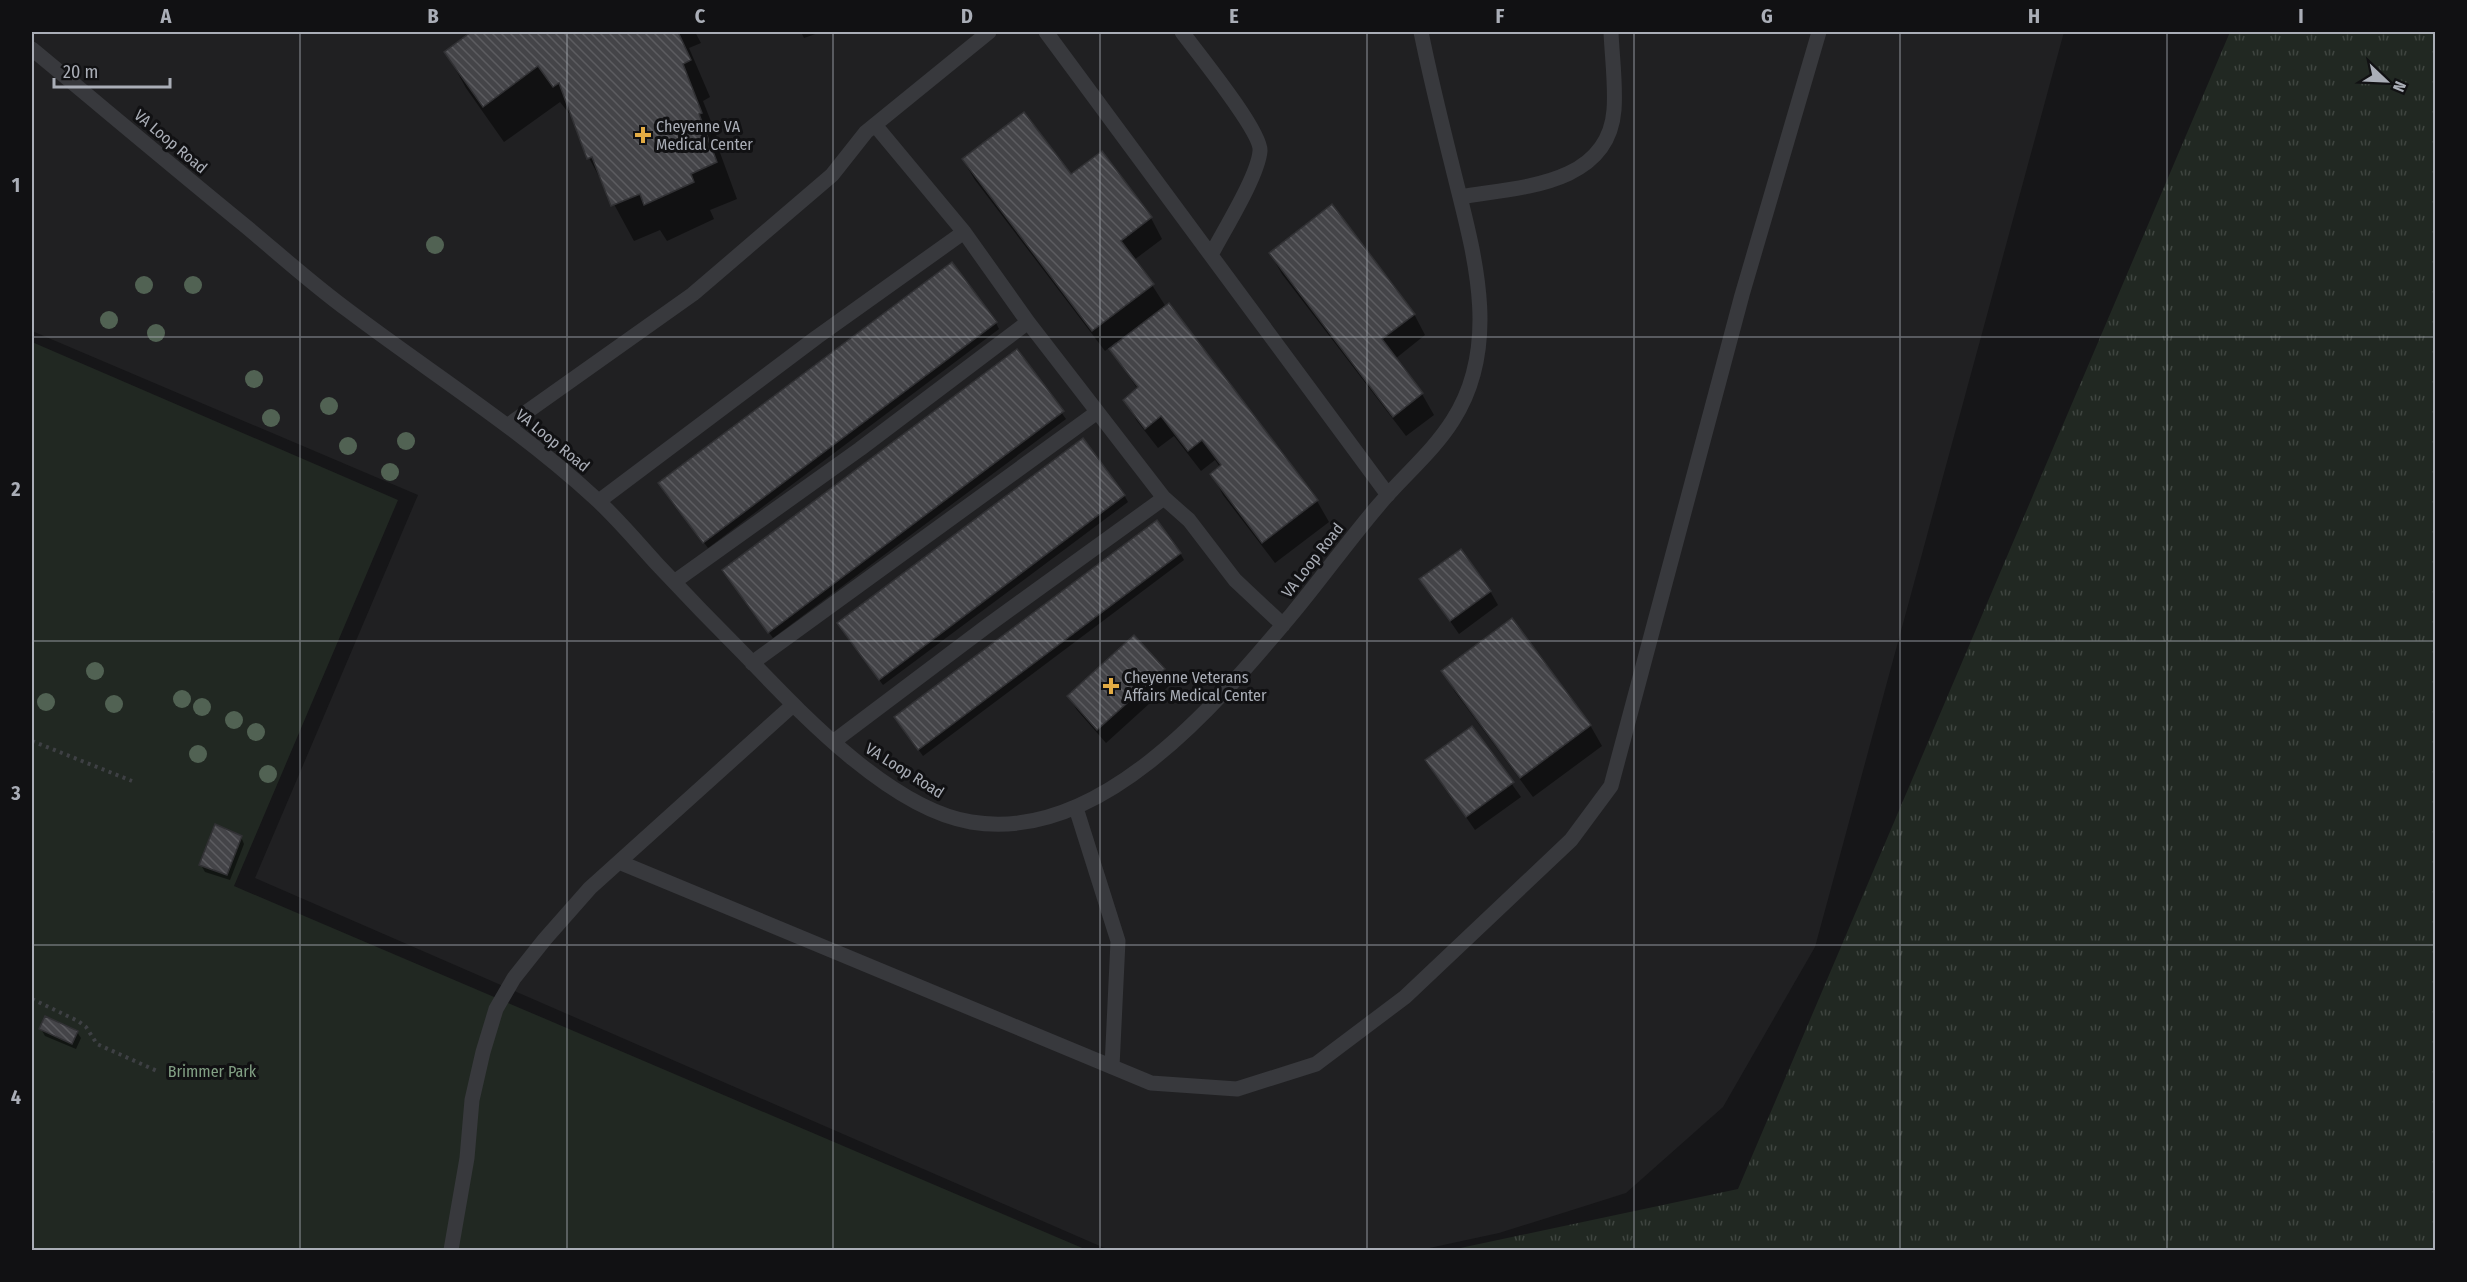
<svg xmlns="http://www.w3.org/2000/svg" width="2467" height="1282" viewBox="0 0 2467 1282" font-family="'Fira Sans Condensed',sans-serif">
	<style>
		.built { fill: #202022 }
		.grass { fill: url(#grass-tufts) }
		.green { fill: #212822 }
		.shadow { fill: #0007 }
		.building { fill: url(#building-back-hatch); stroke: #313134; stroke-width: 1.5 }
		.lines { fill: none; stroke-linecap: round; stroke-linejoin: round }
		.path { stroke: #3e4044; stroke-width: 4; stroke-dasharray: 3 4.5; stroke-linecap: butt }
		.service { stroke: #38393d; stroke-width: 15 }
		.tree { fill: #516253 }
		.grid { fill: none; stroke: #aaaeb7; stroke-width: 1.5; stroke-opacity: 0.55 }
		.poi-dot { fill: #e2ab44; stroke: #111113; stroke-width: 2 }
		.labels { text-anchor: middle; stroke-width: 6; stroke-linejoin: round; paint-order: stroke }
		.poi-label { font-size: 16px; fill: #aaaeb7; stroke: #111113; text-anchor: start }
		.street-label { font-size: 16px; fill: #aaaeb7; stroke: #111113 }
		.park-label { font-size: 16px; fill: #82a084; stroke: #111113 }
		.neatline { fill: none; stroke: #aaaeb7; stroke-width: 2 }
		.grid-label { font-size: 20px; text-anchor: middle; font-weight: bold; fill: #aaaeb7 }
	</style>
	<defs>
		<pattern id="grass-tufts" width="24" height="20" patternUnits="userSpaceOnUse" patternTransform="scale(1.5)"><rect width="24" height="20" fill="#212822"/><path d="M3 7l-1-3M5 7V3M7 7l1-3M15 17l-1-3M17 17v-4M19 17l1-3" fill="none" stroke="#3f4540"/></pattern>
		<pattern id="building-back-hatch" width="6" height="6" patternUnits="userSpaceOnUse" patternTransform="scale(1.5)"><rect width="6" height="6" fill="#444448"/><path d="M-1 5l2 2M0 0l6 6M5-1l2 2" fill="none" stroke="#5c5c60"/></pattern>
	</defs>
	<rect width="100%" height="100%" fill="#161618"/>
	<path class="built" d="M 32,32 L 2064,32 L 1815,947 L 1723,1107 L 1626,1193 L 1499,1233 L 1420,1250 L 1109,1250 L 255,878 L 418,495 L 32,331 Z"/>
	<path class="grass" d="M 2230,32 L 2435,32 L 2435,1250 L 1451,1250 L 1738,1189 Z"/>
	<path class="green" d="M 32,342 L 398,500 L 234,886 L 1087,1250 L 32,1250 Z"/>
	<path class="shadow" d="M 474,32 L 695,32 L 701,43 L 689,48 L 710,97 L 703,101 L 722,150 L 719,150 L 737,199 L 710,210 L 714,219 L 667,241 L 660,230 L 634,241 L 589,158 L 575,121 L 560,102 L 504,142 L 466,88 L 446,52 Z
		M 801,32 L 821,32 L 804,38 Z
		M 1101,153 L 1151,218 L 1162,239 L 1134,260 L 1152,285 L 1166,307 L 1168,305 L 1317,501 L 1329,522 L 1275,563 L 1223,495 L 1212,474 L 1220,467 L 1215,460 L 1201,471 L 1174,436 L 1158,448 L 1137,421 L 1125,400 L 1138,390 L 1111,349 L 1118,344 L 1116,342 L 1105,351 L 975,180 L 963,160 L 1070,177 Z
		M 1270,253 L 1414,314 L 1425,335 L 1395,359 L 1422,394 L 1434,415 L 1406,436 L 1282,274 Z
		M 996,323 L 999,329 L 708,548 L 664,490 Z
		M 1017,351 L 1066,419 L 773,638 L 728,577 Z
		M 1124,495 L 1128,502 L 883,685 L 842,630 Z
		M 1180,553 L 1184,560 L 923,756 L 900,724 Z
		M 1421,579 L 1490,591 L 1498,605 L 1459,634 Z
		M 1163,670 L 1171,684 L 1106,743 L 1077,710 L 1069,697 Z
		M 1443,671 L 1590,725 L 1602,746 L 1533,797 L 1455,692 Z
		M 1472,728 L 1521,797 L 1475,830 L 1427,761 Z
		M 241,837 L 244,844 L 230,880 L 205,872 L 201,865 Z
		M 41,1029 L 77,1032 L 81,1038 L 76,1049 L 45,1036 Z"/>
	<path class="building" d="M 471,32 L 678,32 L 691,60 L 683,64 L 702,113 L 699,114 L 717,162 L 691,174 L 694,182 L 644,205 L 640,194 L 611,206 L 592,157 L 587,159 L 559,83 L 553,87 L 538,66 L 483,107 L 444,52 Z
		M 1024,112 L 1071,174 L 1102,151 L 1152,217 L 1121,241 L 1154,284 L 1092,331 L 962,159 Z
		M 1332,204 L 1415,314 L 1382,339 L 1423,393 L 1393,417 L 1269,253 Z
		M 952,262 L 997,322 L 703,543 L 658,483 Z
		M 1169,303 L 1318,500 L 1262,543 L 1210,474 L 1221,465 L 1202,440 L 1188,451 L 1161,416 L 1145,429 L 1123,400 L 1138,387 L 1109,349 Z
		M 1017,349 L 1064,411 L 768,633 L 722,570 Z
		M 1083,438 L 1125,495 L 879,680 L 837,623 Z
		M 1157,520 L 1181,553 L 918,750 L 894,717 Z
		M 1461,549 L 1491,591 L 1450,621 L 1419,579 Z
		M 1512,618 L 1591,725 L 1520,778 L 1441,671 Z
		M 1134,635 L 1165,669 L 1097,730 L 1067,696 Z
		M 1472,726 L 1514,782 L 1466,817 L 1425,760 Z
		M 215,824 L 242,836 L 227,875 L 199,865 Z
		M 45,1016 L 78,1031 L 72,1044 L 39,1029 Z"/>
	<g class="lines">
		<path class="path" d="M 32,741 L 132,781
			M 32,999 L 78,1021 L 86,1027 L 97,1044 L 157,1071"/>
		<path class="service" d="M 1046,32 L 1388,495
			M 1182,32 C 1196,51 1262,132 1260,151 C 1258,176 1224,230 1211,255
			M 32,49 C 102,107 172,166 243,224 C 278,253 312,284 349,311 C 431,373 519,428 595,498 C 617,518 637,542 657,564 C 686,595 715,625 745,655 C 800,712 890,809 971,822 C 1101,844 1218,702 1292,614 C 1322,578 1348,541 1378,506 C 1402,477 1433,452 1453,420 C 1503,342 1472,247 1452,165 C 1441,121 1430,76 1421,32
			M 875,125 L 964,232 L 1028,322 L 1164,498 L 1189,520 L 1235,580 L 1283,625
			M 1460,197 C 1516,187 1608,187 1614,110 C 1616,85 1612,57 1611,32
			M 507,426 L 693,294 L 832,175 L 866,132 L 989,32
			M 599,501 L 817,337 L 964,232
			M 674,582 L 860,449 L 1028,322
			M 752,663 L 1096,413
			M 833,742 L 987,626 L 1164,498
			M 1076,808 L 1118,941 L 1112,1067
			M 619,862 L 1151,1083 L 1237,1089 L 1316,1064 L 1405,997 L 1571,840 L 1611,786 L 1742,295 L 1819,32
			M 451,1250 L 467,1158 L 472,1100 L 483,1052 L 496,1009 L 514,978 L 545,939 L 590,888 L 793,705"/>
	</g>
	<g class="tree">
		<circle cx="435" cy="245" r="9"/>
		<circle cx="144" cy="285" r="9"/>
		<circle cx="193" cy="285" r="9"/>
		<circle cx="109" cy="320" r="9"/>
		<circle cx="156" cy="333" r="9"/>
		<circle cx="254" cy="379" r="9"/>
		<circle cx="329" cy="406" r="9"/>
		<circle cx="271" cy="418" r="9"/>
		<circle cx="406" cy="441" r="9"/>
		<circle cx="348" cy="446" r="9"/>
		<circle cx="390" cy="472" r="9"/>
		<circle cx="95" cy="671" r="9"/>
		<circle cx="182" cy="699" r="9"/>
		<circle cx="46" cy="702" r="9"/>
		<circle cx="114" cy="704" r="9"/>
		<circle cx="202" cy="707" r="9"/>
		<circle cx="234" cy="720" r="9"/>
		<circle cx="256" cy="732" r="9"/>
		<circle cx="198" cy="754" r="9"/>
		<circle cx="268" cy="774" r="9"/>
	</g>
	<path class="grid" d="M 300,32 L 300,1250M 567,32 L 567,1250M 833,32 L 833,1250M 1100,32 L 1100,1250M 1367,32 L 1367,1250M 1634,32 L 1634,1250M 1900,32 L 1900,1250M 2167,32 L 2167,1250M 32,337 L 2436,337M 32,641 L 2436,641M 32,945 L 2436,945"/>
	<g class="poi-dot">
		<path d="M640 126h6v6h6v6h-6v6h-6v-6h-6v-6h6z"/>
		<path d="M1108 677h6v6h6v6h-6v6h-6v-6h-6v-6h6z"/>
	</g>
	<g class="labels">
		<g class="poi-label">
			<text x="656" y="132">Cheyenne VA<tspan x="656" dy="18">Medical Center</tspan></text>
			<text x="1124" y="683">Cheyenne Veterans<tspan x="1124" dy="18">Affairs Medical Center</tspan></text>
		</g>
		<g class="street-label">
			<text transform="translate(171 141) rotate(40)" y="6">VA Loop Road</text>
			<text transform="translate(553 440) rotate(39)" y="6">VA Loop Road</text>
			<text transform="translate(1312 560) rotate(-52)" y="6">VA Loop Road</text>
			<text transform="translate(905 770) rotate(32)" y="6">VA Loop Road</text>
		</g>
		<g class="park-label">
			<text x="212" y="1077">Brimmer Park</text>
		</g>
	</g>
	<rect width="2467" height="1282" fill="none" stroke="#111113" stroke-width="66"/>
	<g transform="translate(2386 81) rotate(113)" stroke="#111113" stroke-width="4.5" paint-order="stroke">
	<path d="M0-4.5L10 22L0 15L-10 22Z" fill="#aaaeb7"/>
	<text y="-9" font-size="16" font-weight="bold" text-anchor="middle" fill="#aaaeb7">N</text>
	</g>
	<path d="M54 78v9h116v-9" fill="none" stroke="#aaaeb7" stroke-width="3"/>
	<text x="63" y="78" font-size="18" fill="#aaaeb7" stroke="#111113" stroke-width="4.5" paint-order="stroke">20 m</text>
	<rect x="33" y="33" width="2401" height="1216" class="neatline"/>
	<g class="grid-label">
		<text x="166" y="23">A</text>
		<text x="433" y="23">B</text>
		<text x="700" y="23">C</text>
		<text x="967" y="23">D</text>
		<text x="1234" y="23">E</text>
		<text x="1500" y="23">F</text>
		<text x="1767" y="23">G</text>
		<text x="2034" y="23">H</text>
		<text x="2301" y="23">I</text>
		<text x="16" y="192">1</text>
		<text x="16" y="496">2</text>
		<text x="16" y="800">3</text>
		<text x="16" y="1104">4</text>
	</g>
</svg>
